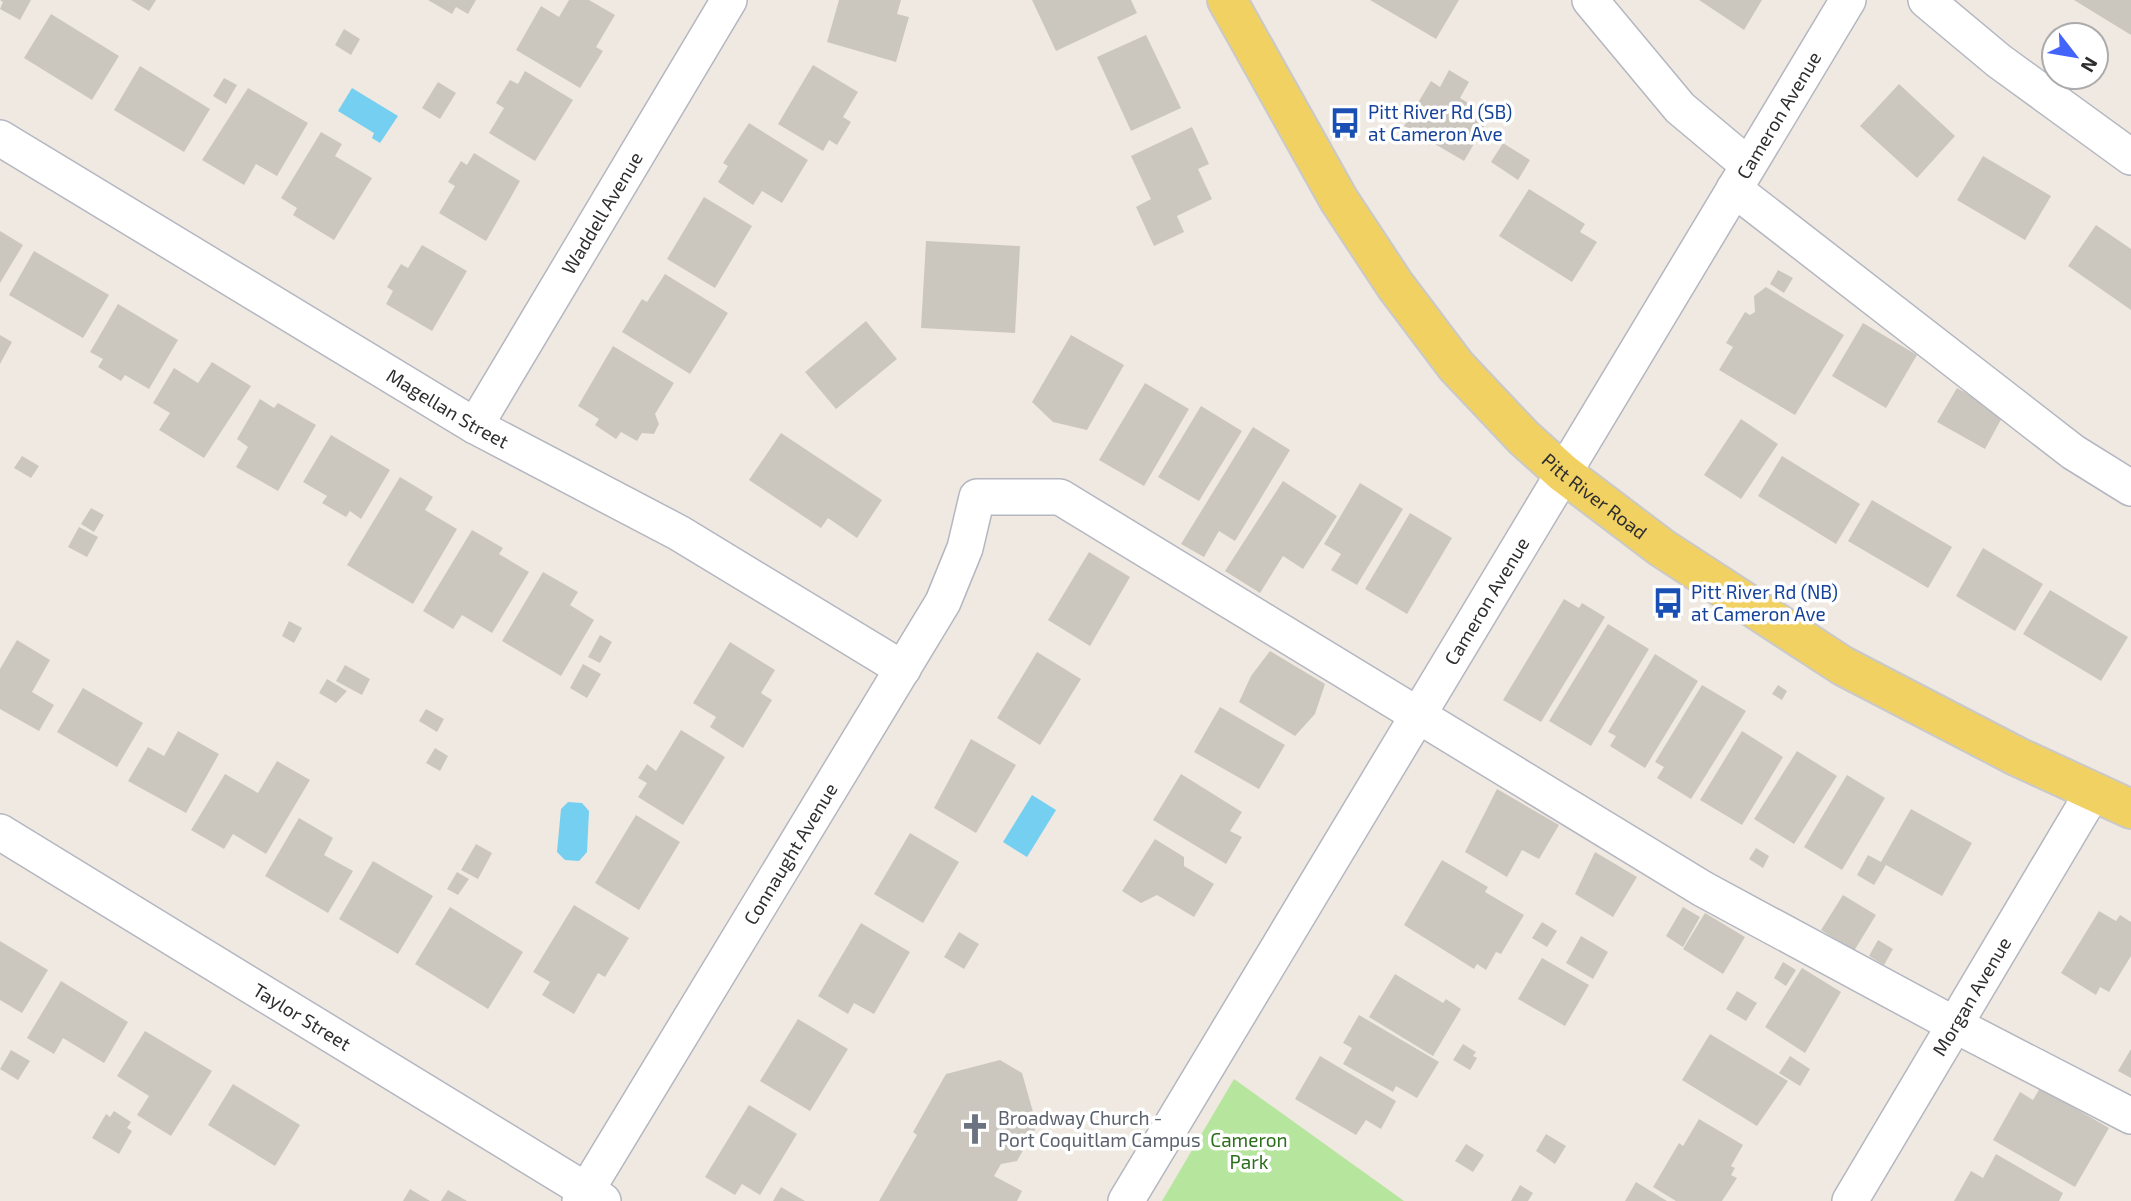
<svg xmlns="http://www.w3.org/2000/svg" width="2131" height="1201" viewBox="0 0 2131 1201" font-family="'Exo 2',sans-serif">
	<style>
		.green { fill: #b6e59e }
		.water { fill: #75cff0 }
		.building { fill: #cbc7bf }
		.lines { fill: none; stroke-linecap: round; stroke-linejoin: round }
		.minor-casing { stroke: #b4b7c1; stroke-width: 38 }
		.major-casing { stroke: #c9c9c9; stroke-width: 42 }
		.minor { stroke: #fff; stroke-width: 35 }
		.major { stroke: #f2d163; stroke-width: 38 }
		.labels { text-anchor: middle; stroke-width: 7; stroke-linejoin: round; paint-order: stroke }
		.transit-label { font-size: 19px; fill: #164399; stroke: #fff; text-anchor: start }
		.street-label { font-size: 19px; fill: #2e2e2e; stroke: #fff }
		.worship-label { font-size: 19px; fill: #5b616d; stroke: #fff; text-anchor: start }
		.park-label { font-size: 19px; fill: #2c6e1b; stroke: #fff }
	</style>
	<rect width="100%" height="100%" fill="#efe9e1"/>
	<path class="green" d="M 1234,1079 L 1404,1201 L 1162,1201 Z"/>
	<path class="water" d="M 352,88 L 398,116 L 380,143 L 372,138 L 374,133 L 338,111 Z
		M 1032,795 L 1056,810 L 1027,857 L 1003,842 Z
		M 568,802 L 582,803 L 589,811 L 587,852 L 579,861 L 565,860 L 557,852 L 561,809 Z"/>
	<path class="building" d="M 0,0 L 31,0 L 20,20 L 0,9 L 3,2 Z
		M 131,0 L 156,0 L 149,11 Z
		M 428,0 L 476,0 L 468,14 L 456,7 L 452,14 Z
		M 569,0 L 589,0 L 615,15 L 596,47 L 603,51 L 580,88 L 516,50 L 541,6 L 559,17 Z
		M 839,0 L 901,0 L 897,14 L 909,17 L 896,62 L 827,42 Z
		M 1032,0 L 1131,0 L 1137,13 L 1056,51 Z
		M 1370,0 L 1459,0 L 1436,39 Z
		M 1699,0 L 1762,0 L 1744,30 Z
		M 2074,0 L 2131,0 L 2131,35 Z
		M 51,14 L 119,56 L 92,100 L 24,58 Z
		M 344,29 L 360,39 L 351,55 L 335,45 Z
		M 1146,35 L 1181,108 L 1131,131 L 1097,57 Z
		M 813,65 L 858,92 L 843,117 L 851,122 L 837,145 L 829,140 L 823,151 L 778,124 Z
		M 140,66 L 210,109 L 184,152 L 114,110 Z
		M 1449,70 L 1469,82 L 1460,98 L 1490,116 L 1464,161 L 1404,126 L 1431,81 L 1440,87 Z
		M 525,71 L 573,100 L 535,161 L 489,133 L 504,108 L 496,103 L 510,80 L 518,84 Z
		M 224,78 L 237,85 L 226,104 L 213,96 Z
		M 438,82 L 456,93 L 440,119 L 422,108 Z
		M 1899,84 L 1955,136 L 1917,178 L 1860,126 Z
		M 248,88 L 308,123 L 277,176 L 256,164 L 244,185 L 202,160 Z
		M 749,123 L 808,160 L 782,203 L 762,191 L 753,205 L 718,182 L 728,166 L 723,163 Z
		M 1192,127 L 1209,164 L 1198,169 L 1212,199 L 1177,216 L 1184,232 L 1154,246 L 1136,207 L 1151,199 L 1131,156 Z
		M 321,132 L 342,144 L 335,156 L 372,178 L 334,240 L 293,215 L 297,208 L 281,198 Z
		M 1503,143 L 1530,160 L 1518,180 L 1491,162 Z
		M 474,153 L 520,181 L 486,241 L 439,213 L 455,186 L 448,182 L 461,161 L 467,165 Z
		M 1983,156 L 2051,196 L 2025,240 L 1957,200 Z
		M 1529,189 L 1585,224 L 1580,232 L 1597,242 L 1572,282 L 1499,236 Z
		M 704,197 L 752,226 L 715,288 L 667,259 Z
		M 2096,225 L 2131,249 L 2131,310 L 2068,266 Z
		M 0,231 L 23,245 L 0,283 Z
		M 926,241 L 1020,246 L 1015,333 L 921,328 Z
		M 422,245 L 467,271 L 432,331 L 386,304 L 393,291 L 387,287 L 401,264 L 408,268 Z
		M 34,251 L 109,295 L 83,338 L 9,295 Z
		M 1778,270 L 1793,278 L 1784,293 L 1770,284 Z
		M 665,274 L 728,313 L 690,374 L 622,332 L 642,299 L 647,302 Z
		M 1766,287 L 1844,335 L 1795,415 L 1719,370 L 1733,347 L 1726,343 L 1745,312 L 1750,315 L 1755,312 L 1754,296 Z
		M 118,304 L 178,340 L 149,389 L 125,375 L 121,381 L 98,367 L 103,359 L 90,352 Z
		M 866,321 L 897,359 L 836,409 L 805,372 Z
		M 1863,323 L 1917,355 L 1886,408 L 1832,376 Z
		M 0,335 L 12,342 L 0,364 Z
		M 1071,335 L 1124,365 L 1087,430 L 1053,422 L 1032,402 Z
		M 613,346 L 674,383 L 655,414 L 659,424 L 654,434 L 642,433 L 637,441 L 621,432 L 616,439 L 595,425 L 599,419 L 578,406 Z
		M 212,362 L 251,386 L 204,458 L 159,430 L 170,413 L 153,403 L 174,368 L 198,383 Z
		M 1145,383 L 1189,409 L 1144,486 L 1099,460 Z
		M 1957,388 L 2004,414 L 1985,449 L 1937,422 Z
		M 260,399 L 274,408 L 278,403 L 316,425 L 278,491 L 236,467 L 248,447 L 237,439 Z
		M 1201,406 L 1242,431 L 1199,501 L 1158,477 Z
		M 1741,419 L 1778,444 L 1741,499 L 1704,475 Z
		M 1253,427 L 1290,450 L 1235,541 L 1219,531 L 1204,557 L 1181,544 Z
		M 781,433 L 882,500 L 857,538 L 828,518 L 821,528 L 749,480 Z
		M 331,435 L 390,470 L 361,519 L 350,511 L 346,517 L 322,503 L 327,496 L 303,482 Z
		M 22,456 L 39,466 L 31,478 L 14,468 Z
		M 1782,456 L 1860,504 L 1836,544 L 1758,496 Z
		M 400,477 L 433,497 L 425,510 L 457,529 L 413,604 L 347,565 Z
		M 1283,481 L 1337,516 L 1303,569 L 1283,556 L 1260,593 L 1225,571 Z
		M 1360,483 L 1403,509 L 1357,585 L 1331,570 L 1341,554 L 1324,544 Z
		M 1872,500 L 1952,547 L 1928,588 L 1848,541 Z
		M 91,508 L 104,515 L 94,532 L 81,524 Z
		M 1410,513 L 1452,538 L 1407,614 L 1365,589 Z
		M 79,527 L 98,537 L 87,557 L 68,547 Z
		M 472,530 L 503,548 L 499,554 L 529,572 L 492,633 L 462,615 L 453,629 L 423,611 Z
		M 1983,548 L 2043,584 L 2015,631 L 1956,596 Z
		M 1089,552 L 1130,577 L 1090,646 L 1048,620 Z
		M 543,572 L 578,592 L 570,605 L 594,620 L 561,676 L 502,641 Z
		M 2050,590 L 2128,637 L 2101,681 L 2023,634 Z
		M 1564,599 L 1579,608 L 1582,603 L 1605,617 L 1541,722 L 1503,700 Z
		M 289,621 L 302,628 L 294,643 L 282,636 Z
		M 1608,624 L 1649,649 L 1591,746 L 1549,721 Z
		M 600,635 L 612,642 L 600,663 L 588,657 Z
		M 17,640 L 50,660 L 32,692 L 54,705 L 39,731 L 0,709 L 0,669 Z
		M 730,642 L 775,670 L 761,693 L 772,700 L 743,748 L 710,727 L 716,717 L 693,703 Z
		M 1270,651 L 1325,684 L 1315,714 L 1295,736 L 1239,702 L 1251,676 Z
		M 1037,652 L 1081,679 L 1040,745 L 997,718 Z
		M 1655,654 L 1698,681 L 1645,768 L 1610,746 L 1616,736 L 1608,732 Z
		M 583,664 L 601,674 L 587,698 L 570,688 Z
		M 345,665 L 370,679 L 362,695 L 336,681 Z
		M 327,679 L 347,691 L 336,703 L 319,693 Z
		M 1702,685 L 1746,711 L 1691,799 L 1657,778 L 1664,767 L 1655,762 Z
		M 1778,685 L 1787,691 L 1782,700 L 1772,694 Z
		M 83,688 L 143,723 L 117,767 L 57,732 Z
		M 1220,707 L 1285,745 L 1259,789 L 1194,752 Z
		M 426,709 L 444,719 L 437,732 L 419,721 Z
		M 681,730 L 725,757 L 683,825 L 638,797 L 647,783 L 638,778 L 647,764 L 656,771 Z
		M 178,731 L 219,754 L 186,813 L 128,781 L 148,747 L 164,756 Z
		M 1742,731 L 1783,757 L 1742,825 L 1700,800 Z
		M 971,739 L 1016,765 L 976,833 L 934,808 Z
		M 435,748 L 448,756 L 440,771 L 426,763 Z
		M 1797,751 L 1837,776 L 1794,844 L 1754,819 Z
		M 277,761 L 310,780 L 266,854 L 233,834 L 224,849 L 191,830 L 225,774 L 258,793 Z
		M 1181,774 L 1242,812 L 1230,831 L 1242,837 L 1226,864 L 1153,820 Z
		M 1847,775 L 1885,798 L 1842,870 L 1804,847 Z
		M 1497,789 L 1559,825 L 1539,859 L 1522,850 L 1507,877 L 1465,852 Z
		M 1911,809 L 1972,843 L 1942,896 L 1886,865 L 1874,885 L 1857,875 L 1868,855 L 1881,862 Z
		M 636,815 L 680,842 L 639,910 L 595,883 Z
		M 299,818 L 333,838 L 324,855 L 353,871 L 328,913 L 265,876 Z
		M 910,833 L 959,862 L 923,923 L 874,894 Z
		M 1155,839 L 1184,857 L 1184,866 L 1214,884 L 1194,917 L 1157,895 L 1141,903 L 1122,891 Z
		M 476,844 L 492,853 L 478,879 L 461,870 Z
		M 1756,848 L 1769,856 L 1763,868 L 1749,859 Z
		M 1595,852 L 1637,877 L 1613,917 L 1575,894 Z
		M 1442,860 L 1488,887 L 1485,892 L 1524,915 L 1501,954 L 1496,952 L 1486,970 L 1477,964 L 1474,969 L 1404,925 Z
		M 373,861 L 433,896 L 398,954 L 339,919 Z
		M 457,872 L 469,879 L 458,895 L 447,889 Z
		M 1843,895 L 1876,915 L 1854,951 L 1821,930 Z
		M 574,905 L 629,938 L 605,977 L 598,973 L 574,1014 L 542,995 L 550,982 L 533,972 Z
		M 450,907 L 523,952 L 488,1009 L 415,964 Z
		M 1683,907 L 1700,917 L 1683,947 L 1666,936 Z
		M 2099,911 L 2116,921 L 2120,915 L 2131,922 L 2131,956 L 2109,992 L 2100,987 L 2096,995 L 2061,973 Z
		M 1705,913 L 1745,937 L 1723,974 L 1683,949 Z
		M 1542,922 L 1557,931 L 1547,947 L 1532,938 Z
		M 861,923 L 910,952 L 874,1014 L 854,1003 L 848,1014 L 818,996 Z
		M 959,932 L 979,944 L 964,969 L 944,957 Z
		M 1581,936 L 1608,952 L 1593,979 L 1566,963 Z
		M 1878,940 L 1893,949 L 1884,965 L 1869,956 Z
		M 0,941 L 48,970 L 22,1013 L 0,1000 Z
		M 1542,958 L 1589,985 L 1565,1026 L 1518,999 Z
		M 1783,962 L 1796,970 L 1786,986 L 1774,978 Z
		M 1802,968 L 1841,992 L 1805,1053 L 1765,1027 Z
		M 1395,974 L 1443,1003 L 1446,999 L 1461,1009 L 1433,1056 L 1369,1017 Z
		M 61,981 L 128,1022 L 104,1063 L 63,1038 L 54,1054 L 27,1038 Z
		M 1737,991 L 1757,1003 L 1746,1021 L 1726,1009 Z
		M 1359,1015 L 1439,1062 L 1417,1098 L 1396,1086 L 1393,1092 L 1343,1064 L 1352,1048 L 1343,1043 Z
		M 798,1019 L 848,1049 L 810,1111 L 760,1081 Z
		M 145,1031 L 212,1071 L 171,1136 L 137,1115 L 149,1096 L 117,1076 Z
		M 1710,1034 L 1788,1081 L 1757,1126 L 1682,1080 Z
		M 1463,1044 L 1476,1052 L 1473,1056 L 1477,1058 L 1470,1070 L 1453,1060 Z
		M 2131,1049 L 2131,1078 L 2118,1071 Z
		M 11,1050 L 30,1061 L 18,1080 L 0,1069 Z
		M 1320,1056 L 1396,1101 L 1381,1129 L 1366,1120 L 1356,1135 L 1295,1099 Z
		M 1790,1056 L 1810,1069 L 1800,1086 L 1779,1073 Z
		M 1000,1060 L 1022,1073 L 1037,1126 L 1017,1161 L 1001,1164 L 994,1176 L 1022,1191 L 1017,1201 L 879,1201 L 917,1135 L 913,1132 L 946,1074 Z
		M 233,1084 L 300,1125 L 275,1166 L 208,1125 Z
		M 2040,1088 L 2109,1128 L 2075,1187 L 1993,1140 L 2020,1092 L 2033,1100 Z
		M 749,1105 L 797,1134 L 760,1195 L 742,1184 L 735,1195 L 705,1177 Z
		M 114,1111 L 131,1122 L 127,1128 L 132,1131 L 119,1154 L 92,1138 L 106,1114 L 110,1117 Z
		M 1699,1119 L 1743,1145 L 1731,1166 L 1735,1168 L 1731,1175 L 1737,1178 L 1722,1201 L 1676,1201 L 1653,1187 L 1679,1143 L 1683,1146 Z
		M 1546,1134 L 1566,1146 L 1555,1164 L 1536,1151 Z
		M 1466,1144 L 1484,1155 L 1473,1172 L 1455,1161 Z
		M 1996,1154 L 2063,1193 L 2059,1201 L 1954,1201 L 1971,1171 L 1983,1178 Z
		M 1636,1182 L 1667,1201 L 1625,1201 Z
		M 1520,1185 L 1533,1193 L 1528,1201 L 1511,1201 Z
		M 781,1187 L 805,1201 L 773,1201 Z
		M 410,1189 L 430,1201 L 403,1201 Z
		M 448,1190 L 467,1201 L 441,1201 Z"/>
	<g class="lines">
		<defs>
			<g id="minor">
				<path d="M 1590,0 L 1680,108 L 1748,165"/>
				<path d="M 1926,0 L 1999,61 L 2131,157"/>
				<path id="s1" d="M 0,138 L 475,426 L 679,533 L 903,669"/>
				<path d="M 1734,189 L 2073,452 L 2131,488"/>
				<path id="s2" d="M 475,426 L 729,0"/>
				<path id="s3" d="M 0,832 L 603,1201"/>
				<path id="s4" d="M 580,1201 L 943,602 L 965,548 L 977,497 L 1060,497 L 1703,889 L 1957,1026 L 2131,1116"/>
				<path id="s5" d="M 1126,1201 L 1848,0"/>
				<path id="s6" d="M 1850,1201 L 2093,792"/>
			</g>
			<g id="major">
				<path id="s7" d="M 1227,0 L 1339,200 L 1395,285 L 1456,366 L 1524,438 L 1563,473 L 1662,548 L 1843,666 L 2018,757 L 2131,809"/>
			</g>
		</defs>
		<use href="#minor" class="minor-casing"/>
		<use href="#major" class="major-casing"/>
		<use href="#minor" class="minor"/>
		<use href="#major" class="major"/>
	</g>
	<defs>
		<symbol id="bus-bare" viewBox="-9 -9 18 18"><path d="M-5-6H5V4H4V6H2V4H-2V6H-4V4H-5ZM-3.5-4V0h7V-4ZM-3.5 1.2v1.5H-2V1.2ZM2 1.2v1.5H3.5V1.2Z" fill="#1a4fb4" stroke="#fff" stroke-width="2.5" paint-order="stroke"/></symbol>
		<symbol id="church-bare" viewBox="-9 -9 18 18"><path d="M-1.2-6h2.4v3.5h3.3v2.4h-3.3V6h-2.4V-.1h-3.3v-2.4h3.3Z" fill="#6b7280" stroke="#fff" stroke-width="2.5" paint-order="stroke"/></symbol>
	</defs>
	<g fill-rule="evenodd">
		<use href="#bus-bare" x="1323" y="101" width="44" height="44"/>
		<use href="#bus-bare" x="1646" y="581" width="44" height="44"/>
		<use href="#church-bare" x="953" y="1107" width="44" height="44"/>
	</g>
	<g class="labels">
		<g class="transit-label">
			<text x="1368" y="119">Pitt River Rd (SB)<tspan x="1368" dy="22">at Cameron Ave</tspan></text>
			<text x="1691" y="599">Pitt River Rd (NB)<tspan x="1691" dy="22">at Cameron Ave</tspan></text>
		</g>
		<g class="street-label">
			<text dy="7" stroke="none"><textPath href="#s5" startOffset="1267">Cameron Avenue</textPath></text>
			<text dy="7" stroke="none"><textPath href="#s2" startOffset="248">Waddell Avenue</textPath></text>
			<text dy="7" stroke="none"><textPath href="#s1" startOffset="523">Magellan Street</textPath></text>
			<text dy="7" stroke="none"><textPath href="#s7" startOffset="623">Pitt River Road</textPath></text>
			<text dy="7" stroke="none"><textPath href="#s5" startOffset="700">Cameron Avenue</textPath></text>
			<text dy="7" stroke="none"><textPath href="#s4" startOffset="406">Connaught Avenue</textPath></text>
			<text dy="7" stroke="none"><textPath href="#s6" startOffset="238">Morgan Avenue</textPath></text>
			<text dy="7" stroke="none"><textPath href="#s3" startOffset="354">Taylor Street</textPath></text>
		</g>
		<g class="worship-label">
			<text x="998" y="1125">Broadway Church -<tspan x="998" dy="22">Port Coquitlam Campus</tspan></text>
		</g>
		<g class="park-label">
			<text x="1249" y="1147">Cameron<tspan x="1249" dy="22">Park</tspan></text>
		</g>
	</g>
	<g transform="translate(2075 56) rotate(121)"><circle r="33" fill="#ffffff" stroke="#ababab" stroke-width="2"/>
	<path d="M0-5L12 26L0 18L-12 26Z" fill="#4264fb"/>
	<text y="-10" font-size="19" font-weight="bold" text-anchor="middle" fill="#2e2e2e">N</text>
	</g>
</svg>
